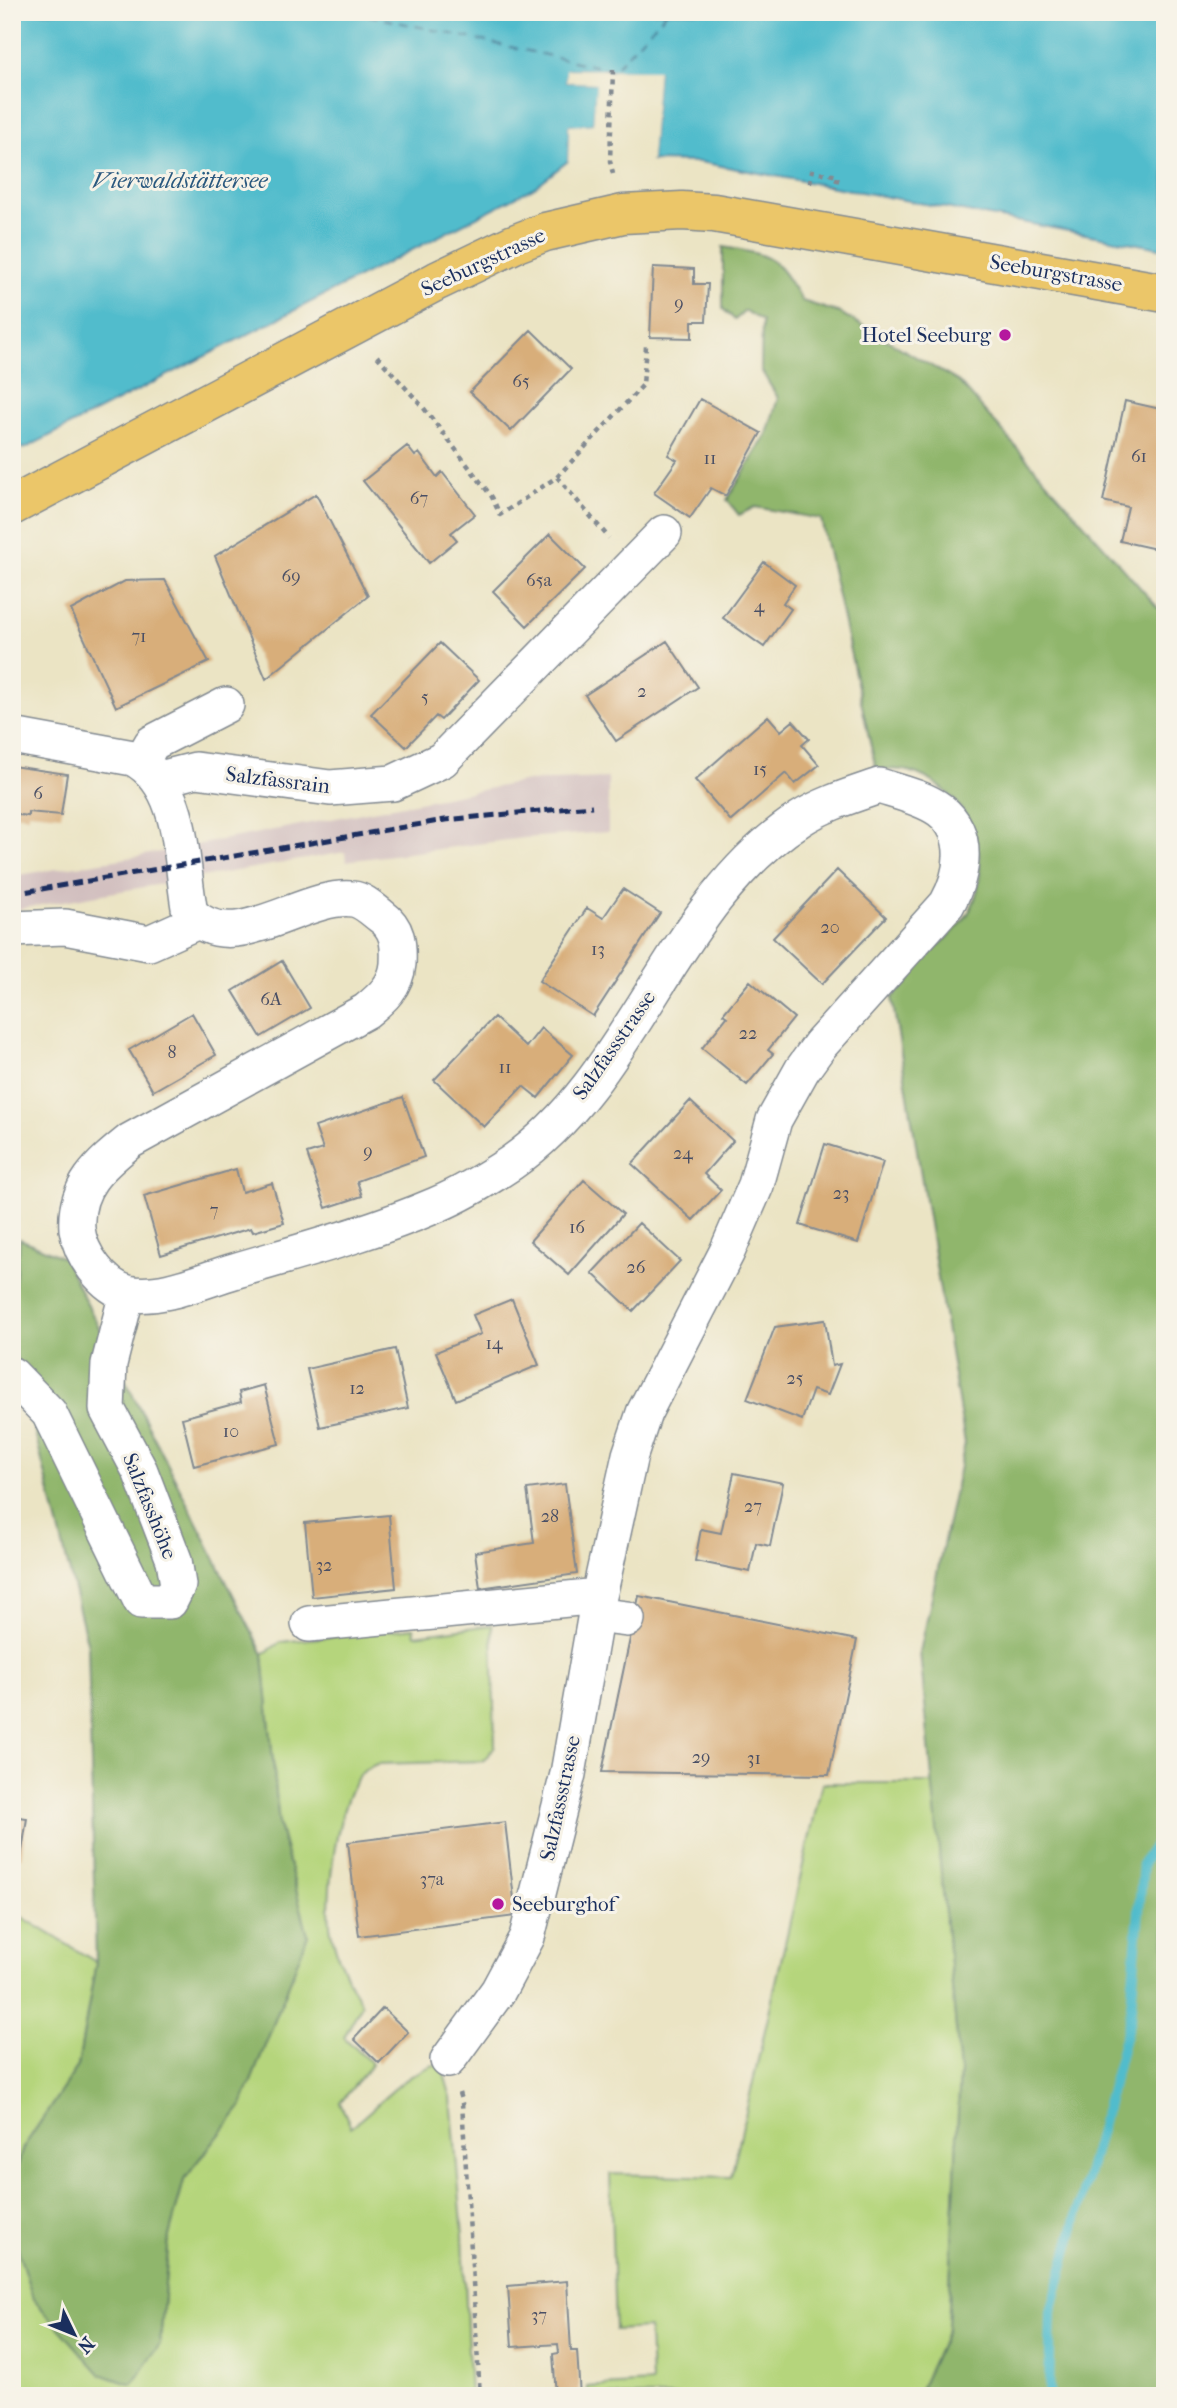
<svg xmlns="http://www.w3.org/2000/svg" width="1177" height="2408" viewBox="0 0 1177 2408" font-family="'IM FELL French Canon',serif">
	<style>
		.industrial { fill: #d2bfbf }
		.green { fill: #b5d57c; stroke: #68826d; stroke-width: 2 }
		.forest { fill: #90b66c; stroke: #567265; stroke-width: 2 }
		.water { fill: #51bccc; stroke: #367695; stroke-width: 2 }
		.pier { fill: #ebe4c4 }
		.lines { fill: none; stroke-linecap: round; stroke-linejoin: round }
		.stream { stroke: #51bccc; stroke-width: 10 }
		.ferry { stroke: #2b597f; stroke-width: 2; stroke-dasharray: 9 7; stroke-linecap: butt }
		.building { fill: #d8ae7a }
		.minor-casing { stroke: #838a91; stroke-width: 38 }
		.major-casing { stroke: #838a91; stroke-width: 41 }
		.path { stroke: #838a91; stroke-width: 4.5; stroke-dasharray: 5 5; stroke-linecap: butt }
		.minor { stroke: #fff; stroke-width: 35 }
		.major { stroke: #ebc669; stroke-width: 38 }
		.rail { stroke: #1b2f5e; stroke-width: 5; stroke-dasharray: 10 5; stroke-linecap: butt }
		.poi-dot { fill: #b5179e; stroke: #f7f3e8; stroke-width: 2.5 }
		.labels { text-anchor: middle; stroke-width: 6; stroke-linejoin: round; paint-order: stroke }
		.number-label { font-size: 18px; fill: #4a4f65 }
		.street-label { font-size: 21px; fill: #1b2f5e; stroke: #f7f3e8 }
		.poi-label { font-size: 21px; fill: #1b2f5e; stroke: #f7f3e8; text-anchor: end }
		.water-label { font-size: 23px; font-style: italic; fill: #2b597f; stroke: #f7f3e8 }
	</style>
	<rect width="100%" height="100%" fill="#f7f3e8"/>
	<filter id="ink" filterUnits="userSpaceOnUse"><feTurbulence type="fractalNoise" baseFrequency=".0143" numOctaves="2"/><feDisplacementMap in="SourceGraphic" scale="14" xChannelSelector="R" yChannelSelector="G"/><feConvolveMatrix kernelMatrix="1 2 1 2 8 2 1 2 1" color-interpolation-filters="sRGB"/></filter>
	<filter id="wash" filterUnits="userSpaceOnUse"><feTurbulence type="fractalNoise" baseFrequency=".00686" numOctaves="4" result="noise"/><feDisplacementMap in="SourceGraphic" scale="28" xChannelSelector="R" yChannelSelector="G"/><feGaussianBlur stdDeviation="1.57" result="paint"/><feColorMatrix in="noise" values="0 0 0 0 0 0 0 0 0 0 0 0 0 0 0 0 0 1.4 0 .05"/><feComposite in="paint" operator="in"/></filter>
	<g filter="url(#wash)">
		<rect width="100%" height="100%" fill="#ebe4c4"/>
		<path class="industrial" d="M 608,778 L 608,832 L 523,838 L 346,861 L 345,852 L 12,910 L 12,876 L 134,857 L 528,781 Z"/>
		<path class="green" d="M 492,1625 L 495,1746 L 483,1761 L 377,1764 C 373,1766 367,1768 363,1772 C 338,1793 324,1899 331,1931 C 337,1958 347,1981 362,2004 L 344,2037 L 372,2064 L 340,2103 L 351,2127 C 380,2105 404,2072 441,2063 L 451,2098 L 463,2235 L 470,2396 L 12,2396 L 12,2230 L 33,2299 L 160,2344 L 169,2236 L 184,2180 L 241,2107 L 308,1935 L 279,1825 L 263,1654 L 281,1642 L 414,1628 L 415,1635 Z
			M 822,1783 L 933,1783 L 960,2071 L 948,2329 L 917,2396 L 587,2396 L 588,2387 L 651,2383 L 649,2328 L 615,2330 L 610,2174 L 731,2177 Z
			M 12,1911 L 96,1962 L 78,2066 L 23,2148 L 12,2184 Z"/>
		<path class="forest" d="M 723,247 C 775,256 774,256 802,301 L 840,313 L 959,382 L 1158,608 L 1165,611 L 1165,2396 L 917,2396 L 948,2329 L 960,2071 L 920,1652 L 965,1443 L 892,998 L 910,980 L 912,969 C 930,952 960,931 971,908 C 996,857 966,786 908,771 C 899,769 887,769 876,769 L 821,519 L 755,507 L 739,515 L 727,500 L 767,434 L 778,398 L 761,370 L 762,321 L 745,311 L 735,320 L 723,309 Z
			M 20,1239 L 64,1258 L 263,1654 L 279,1825 L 308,1935 L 241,2107 L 184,2180 L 169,2236 L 160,2344 L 132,2385 L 100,2374 L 33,2299 L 12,2230 L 12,2184 L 23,2148 L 78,2066 L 96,1962 L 88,1646 L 12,1340 L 12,1306 Z"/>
		<path class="water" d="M 12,12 L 1165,12 L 1165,249 L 700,162 L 651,161 L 658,71 L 567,69 L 566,82 L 597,83 L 593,124 L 569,126 L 568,161 L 535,187 L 24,449 L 12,444 Z"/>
		<path class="pier" d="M 566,69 L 658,70 L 651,161 L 648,161 L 654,74 L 570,73 L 569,78 L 597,79 L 600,83 L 597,126 L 572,129 L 572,161 L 568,161 L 569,126 L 593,124 L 596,83 L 566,82 Z"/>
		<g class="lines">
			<path class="stream" d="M 1049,2396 L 1051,2312 L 1130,2019 L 1143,1863 L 1165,1829"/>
			<path class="ferry" d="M 353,12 L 613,70 L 667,12"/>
		</g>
		<g id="blocks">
			<path class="building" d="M 653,267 L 694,269 L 694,284 L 708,284 L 706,321 L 692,321 L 692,338 L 650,337 Z
				M 531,330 L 571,369 L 511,431 L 470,392 Z
				M 700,399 L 761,433 L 726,496 L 711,488 L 690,518 L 654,493 L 677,460 L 668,455 Z
				M 1125,401 L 1165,410 L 1165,551 L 1120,541 L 1128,507 L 1103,501 Z
				M 407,446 L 415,456 L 419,453 L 437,477 L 442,472 L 475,514 L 451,533 L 457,540 L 429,563 L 363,481 Z
				M 316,494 L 368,596 L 266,679 L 215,556 Z
				M 550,534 L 585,569 L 527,626 L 493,591 Z
				M 764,562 L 795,585 L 783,603 L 791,609 L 764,647 L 723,618 Z
				M 165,580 L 209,662 L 116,707 L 71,610 L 125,581 Z
				M 667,641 L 698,687 L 616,741 L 585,695 Z
				M 440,643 L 479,680 L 441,720 L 436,716 L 406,747 L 371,714 Z
				M 768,716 L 781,731 L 793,721 L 809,739 L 802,745 L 819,765 L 795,784 L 786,773 L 731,821 L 695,780 Z
				M 12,766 L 67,774 L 61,815 L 28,812 L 28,816 L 12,814 Z
				M 837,870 L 886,917 L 822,984 L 773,938 Z
				M 623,889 L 660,913 L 593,1016 L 539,981 L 587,908 L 603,918 Z
				M 282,961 L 310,1008 L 261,1037 L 233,991 Z
				M 750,981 L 794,1018 L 768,1050 L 773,1054 L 747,1085 L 702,1048 L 727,1017 L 723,1014 Z
				M 192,1013 L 216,1055 L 153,1091 L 129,1050 Z
				M 494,1017 L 526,1047 L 541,1028 L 573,1055 L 538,1098 L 523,1086 L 484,1127 L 434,1080 Z
				M 403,1097 L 424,1157 L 357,1181 L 362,1196 L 326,1208 L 307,1154 L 323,1149 L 315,1127 Z
				M 690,1101 L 733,1141 L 704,1174 L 721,1190 L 693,1220 L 632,1164 Z
				M 825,1144 L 883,1162 L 858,1243 L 800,1225 Z
				M 236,1169 L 242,1192 L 272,1183 L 284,1223 L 253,1232 L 251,1228 L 161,1255 L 144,1196 Z
				M 584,1180 L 623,1214 L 569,1275 L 530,1241 Z
				M 639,1223 L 680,1261 L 633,1311 L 592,1273 Z
				M 512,1299 L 539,1365 L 456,1400 L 436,1352 L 481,1334 L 473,1315 Z
				M 825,1320 L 832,1366 L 840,1364 L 828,1395 L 813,1390 L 802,1420 L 747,1399 L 775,1327 Z
				M 395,1349 L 408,1408 L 320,1427 L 307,1369 Z
				M 264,1385 L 279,1444 L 194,1466 L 182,1418 L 241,1402 L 239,1392 Z
				M 734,1473 L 783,1483 L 770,1546 L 756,1543 L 750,1572 L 695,1561 L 701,1529 L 721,1533 Z
				M 565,1484 L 577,1574 L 480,1588 L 475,1552 L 534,1543 L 527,1489 Z
				M 389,1515 L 396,1588 L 312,1597 L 305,1523 Z
				M 639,1596 L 857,1640 L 829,1775 L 602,1772 Z
				M 12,1795 L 17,1796 L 14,1816 L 12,1816 Z
				M 12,1816 L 27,1818 L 21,1858 L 12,1857 Z
				M 505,1822 L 516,1916 L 359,1936 L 348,1842 Z
				M 383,2008 L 408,2032 L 379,2063 L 354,2039 Z
				M 567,2281 L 571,2351 L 577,2351 L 580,2396 L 556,2396 L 553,2354 L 559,2353 L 558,2344 L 512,2347 L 508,2286 Z"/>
		</g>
	</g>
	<g filter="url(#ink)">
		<use href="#blocks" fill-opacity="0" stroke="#838a91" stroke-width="2"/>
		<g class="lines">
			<defs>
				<path id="minor" d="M 12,736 L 133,758 C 185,785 180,862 190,913 C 233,959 302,893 353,899 C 363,900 373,910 381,916 C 398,928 399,944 398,964 C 396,986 382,998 366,1011 L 130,1141 C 99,1166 74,1187 77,1229 C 80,1254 103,1287 128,1293 C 161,1300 203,1280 234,1271 C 302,1251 371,1233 436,1205 C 462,1194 487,1179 511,1163 C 637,1075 670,903 800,819 C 823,804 853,795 879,786 C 898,792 924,798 940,810 C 971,834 963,875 947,904 L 820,1045 L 802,1070 L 774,1120 L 756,1185 L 727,1252 L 644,1413 L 630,1455 L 599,1596 L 568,1774 L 527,1937 L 498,1991 L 448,2060
					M 141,762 L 152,743 L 226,705
					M 160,779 L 196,770 L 330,788 L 393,783 L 442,760 L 664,533
					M 12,929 L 65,927 L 149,943 L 198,921
					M 12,1375 L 49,1413 L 141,1601 L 170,1601 L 178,1585 L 174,1560 L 140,1471 L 107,1409 L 109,1364 L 127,1293
					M 595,1615 L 627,1619
					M 309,1624 L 599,1596"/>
				<path id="major" d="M 12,506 L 437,281 L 514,244 L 545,232 L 623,214 L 682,211 L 714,213 L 1165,293"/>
			</defs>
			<use href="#minor" class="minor-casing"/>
			<use href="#major" class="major-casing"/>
			<path class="path" d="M 613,174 L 610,161 L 613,70
				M 810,183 L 812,171 L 838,176 L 835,188
				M 377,356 L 423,407 L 492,497 L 500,515 L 557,477 L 643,385 L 646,346
				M 557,477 L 609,538
				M 459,2093 L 462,2103 L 480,2396"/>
			<use href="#minor" class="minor"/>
			<use href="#major" class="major"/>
			<path class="rail" d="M 12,894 L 445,820 L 592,806"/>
		</g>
	</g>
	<g class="poi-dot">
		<circle cx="1005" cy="335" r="7"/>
		<circle cx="498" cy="1904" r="7"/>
	</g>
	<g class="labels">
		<g class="number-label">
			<text x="679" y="309">9</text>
			<text x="521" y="387">65</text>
			<text x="1139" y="462">61</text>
			<text x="710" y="464">11</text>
			<text x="419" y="504">67</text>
			<text x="291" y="582">69</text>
			<text x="539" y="586">65a</text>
			<text x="759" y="612">4</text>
			<text x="139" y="642">71</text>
			<text x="642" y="697">2</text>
			<text x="425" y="703">5</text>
			<text x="760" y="775">15</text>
			<text x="38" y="799">6</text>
			<text x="830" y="933">20</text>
			<text x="598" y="955">13</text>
			<text x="271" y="1005">6A</text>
			<text x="748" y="1039">22</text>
			<text x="172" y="1058">8</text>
			<text x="505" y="1073">11</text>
			<text x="368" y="1157">9</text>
			<text x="683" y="1159">24</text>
			<text x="841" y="1199">23</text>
			<text x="214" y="1216">7</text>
			<text x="577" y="1233">16</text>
			<text x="636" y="1273">26</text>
			<text x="494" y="1349">14</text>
			<text x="795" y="1384">25</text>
			<text x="357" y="1394">12</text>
			<text x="231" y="1437">10</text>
			<text x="753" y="1512">27</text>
			<text x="550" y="1522">28</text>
			<text x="324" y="1571">32</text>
			<text x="701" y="1763">29</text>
			<text x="754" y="1764">31</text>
			<text x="432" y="1885">37a</text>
			<text x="539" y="2321">37</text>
		</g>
		<g class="street-label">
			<text transform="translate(483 262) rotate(-25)" y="7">Seeburgstrasse</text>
			<text transform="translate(1056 273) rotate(10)" y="7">Seeburgstrasse</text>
			<text transform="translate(278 780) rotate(7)" y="7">Salzfassrain</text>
			<text transform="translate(614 1045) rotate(-55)" y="7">Salzfassstrasse</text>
			<text transform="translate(150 1506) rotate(68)" y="7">Salzfasshöhe</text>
			<text transform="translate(560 1798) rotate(-78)" y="7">Salzfassstrasse</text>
		</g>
		<g class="poi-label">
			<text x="991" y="342">Hotel Seeburg</text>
			<text x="512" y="1911" text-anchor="start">Seeburghof</text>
		</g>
		<g class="water-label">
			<text x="180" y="188">Vierwaldstättersee</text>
		</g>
	</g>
	<rect width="1177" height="2408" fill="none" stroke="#f7f3e8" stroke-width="42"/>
	<g transform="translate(74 2334) rotate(133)" stroke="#f7f3e8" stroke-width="5" paint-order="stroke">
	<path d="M0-5L12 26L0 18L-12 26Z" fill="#1b2f5e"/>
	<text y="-10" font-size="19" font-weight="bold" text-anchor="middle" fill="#1b2f5e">N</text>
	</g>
</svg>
